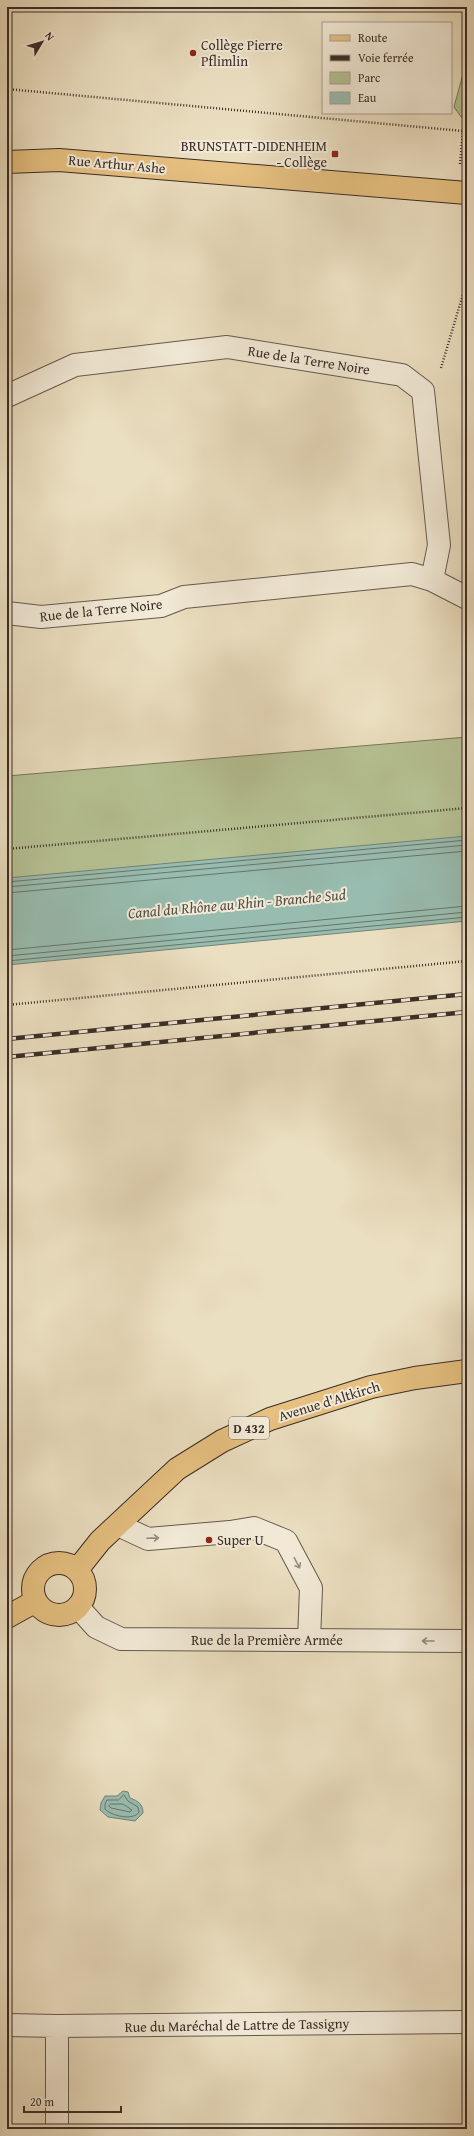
<svg xmlns="http://www.w3.org/2000/svg" width="474" height="2136" viewBox="0 0 474 2136" font-family="'Gentium Book Plus',serif">
	<style>
		.green { fill: #b6c294; stroke: #78775e }
		.water { fill: #98bdb0; stroke: #728379 }
		.lines { fill: none; stroke-linecap: round; stroke-linejoin: round }
		.shore { stroke: #69746c; stroke-width: 1 }
		.minor-casing { stroke: #66594e; stroke-width: 24 }
		.major-casing { stroke: #3a2c27; stroke-width: 24 }
		.path { stroke: #3a2c27; stroke-width: 2.5; stroke-dasharray: 1 2; stroke-linecap: butt }
		.minor { stroke: #f2ead7; stroke-width: 22 }
		.major { stroke: #e6c080; stroke-width: 22 }
		.rail-casing { stroke: #3a2c27; stroke-width: 4.5 }
		.rail { stroke: #f2ead7; stroke-width: 3; stroke-dasharray: 9; stroke-linecap: butt }
		.oneway { stroke: #968b7f }
		.poi-dot { fill: #8f2418; stroke: #f2ead7; stroke-width: 1.5 }
		.labels { text-anchor: middle; stroke-width: 4; stroke-linejoin: round; paint-order: stroke }
		.shield { fill: #f2ead7; stroke: #71655c; stroke-width: 1 }
		.shield-label { font-size: 13px; font-weight: bold; fill: #3a2c27 }
		.poi-label { font-size: 14px; fill: #3a2c27; stroke: #f2ead7; text-anchor: start }
		.street-label { font-size: 14px; fill: #3a2c27; stroke: #f2ead7 }
		.water-label { font-size: 15px; font-style: italic; fill: #525049; stroke: #f2ead7 }
	</style>
	<rect width="100%" height="100%" fill="#ebdfc1"/>
	<filter id="stains"><feTurbulence type="fractalNoise" baseFrequency=".005" numOctaves="4"/><feColorMatrix values="0 0 0 0 .2 0 0 0 0 .09 0 0 0 0 .02 0 0 0 .5 -.17"/></filter>
	<radialGradient id="worn" r=".72"><stop offset=".6" stop-color="#630" stop-opacity="0"/><stop offset="1" stop-color="#630" stop-opacity=".3"/></radialGradient>
	<path class="green" d="M 467,59 L 467,125 L 454,107 Z
		M 467,737 L 467,837 L 7,880 L 7,776 Z"/>
	<path class="water" d="M 467,836 L 467,921 L 7,965 L 7,878 Z
		M 123,1791 L 128,1792 L 130,1798 C 138,1801 143,1804 143,1813 L 135,1821 L 108,1817 L 100,1810 L 101,1803 L 105,1796 L 117,1796 Z"/>
	<g class="lines">
		<path class="shore" d="M 7,882 L 467,840
			M 7,887 L 467,845
			M 7,893 L 467,851
			M 7,950 L 467,906
			M 7,956 L 467,912
			M 7,961 L 467,917
			M 124,1795 L 128,1801 L 138,1807 L 139,1812 C 134,1821 111,1816 105,1809 L 105,1804 L 107,1800 L 118,1800 Z
			M 111,1804 L 123,1804 L 132,1810 L 130,1812 L 111,1808 L 109,1806 Z"/>
		<defs>
			<path id="minor" d="M 7,396 L 75,365 L 227,347 L 402,375 L 423,391 L 439,545 L 432,580
				M 7,613 L 41,617 L 161,606 L 184,597 L 412,574 L 432,580 L 467,598
				M 118,1525 L 148,1539 L 230,1532 L 254,1528 L 286,1541 L 311,1588 L 309,1640
				M 78,1607 L 96,1627 L 121,1639 L 467,1641
				M 7,2025 L 57,2026 L 467,2022
				M 57,2129 L 57,2026"/>
			<path id="major" d="M 7,162 L 59,160 L 467,193
				M33 1589a26 26 0 1 1 52 0a26 26 0 1 1-52 0Z
				M 77,1570 L 100,1541 L 177,1469 L 222,1441 L 270,1419 L 371,1387 L 415,1378 L 467,1371
				M 7,1617 L 36,1601"/>
		</defs>
		<use href="#minor" class="minor-casing"/>
		<use href="#major" class="major-casing"/>
		<path class="path" d="M 7,89 L 463,131
			M 460,164 L 463,131 L 467,115
			M 441,368 L 467,281
			M 7,849 L 467,808
			M 7,1005 L 467,961"/>
		<use href="#minor" class="minor"/>
		<use href="#major" class="major"/>
		<defs>
			<path id="rail" d="M 7,1039 L 467,994
				M 7,1057 L 467,1012"/>
		</defs>
		<use href="#rail" class="rail-casing"/>
		<use href="#rail" class="rail"/>
	</g>
	<defs><path id="oneway-shaft" d="M-6 0H5M1.5-3L5.5 0L1.5 3" fill="none" stroke-width="1.6" stroke-linecap="round" stroke-linejoin="round"/></defs>
	<g class="oneway">
		<use href="#oneway-shaft" transform="translate(153 1538) rotate(-2)"/>
		<use href="#oneway-shaft" transform="translate(297 1563) rotate(62)"/>
		<use href="#oneway-shaft" transform="translate(428 1641) rotate(-180)"/>
	</g>
	<g class="poi-dot">
		<circle cx="193" cy="53" r="4"/>
		<rect x="331" y="150" width="8" height="8" rx="2"/>
		<circle cx="209" cy="1540" r="4"/>
	</g>
	<g class="labels">
		<rect class="shield" x="229" y="1417" width="40" height="22" rx="3"/>
		<g class="shield-label">
			<text x="249" y="1433">D 432</text>
		</g>
		<g class="poi-label">
			<text x="201" y="50">Collège Pierre<tspan x="201" dy="16">Pflimlin</tspan></text>
			<text x="327" y="151" text-anchor="end">BRUNSTATT-DIDENHEIM<tspan x="327" dy="16">- Collège</tspan></text>
			<text x="217" y="1545">Super U</text>
		</g>
		<g class="street-label">
			<text transform="translate(117 164) rotate(5)" y="5">Rue Arthur Ashe</text>
			<text transform="translate(309 360) rotate(9)" y="5">Rue de la Terre Noire</text>
			<text transform="translate(101 610) rotate(-6)" y="5">Rue de la Terre Noire</text>
			<text transform="translate(329 1401) rotate(-17)" y="5">Avenue d'Altkirch</text>
			<text x="267" y="1645">Rue de la Première Armée</text>
			<text transform="translate(237 2025) rotate(-1)" y="5">Rue du Maréchal de Lattre de Tassigny</text>
		</g>
		<g class="water-label">
			<text transform="translate(237 904) rotate(-5)" y="5">Canal du Rhône au Rhin - Branche Sud</text>
		</g>
	</g>
	<rect width="474" height="2136" fill="none" stroke="#ebdfc1" stroke-width="24"/>
	<rect x="8" y="8" width="458" height="2120" fill="none" stroke="#3a2c27" stroke-width="2"/>
	<rect x="12" y="12" width="450" height="2112" fill="none" stroke="#3a2c27"/>
	<rect x="322" y="22" width="130" height="92" fill="#f2ead7" stroke="#a89e91"/>
	<rect x="330" y="35" width="20" height="6" fill="#e6c080" stroke="#a89e91"/>
	<text x="358" y="42" font-size="12" fill="#3a2c27">Route</text>
	<rect x="330" y="55" width="20" height="6" fill="#3a2c27" stroke="#a89e91"/>
	<text x="358" y="62" font-size="12" fill="#3a2c27">Voie ferrée</text>
	<rect x="330" y="72" width="20" height="12" fill="#b6c294" stroke="#a89e91"/>
	<text x="358" y="82" font-size="12" fill="#3a2c27">Parc</text>
	<rect x="330" y="92" width="20" height="12" fill="#98bdb0" stroke="#a89e91"/>
	<text x="358" y="102" font-size="12" fill="#3a2c27">Eau</text>
	<g transform="translate(42 42) rotate(52)" stroke="#f2ead7" stroke-width="3" paint-order="stroke">
	<path d="M0-3L7 15L0 10L-7 15Z" fill="#3a2c27"/>
	<text y="-6" font-size="11" font-weight="bold" text-anchor="middle" fill="#3a2c27">N</text>
	</g>
	<path d="M24 2106v6h97v-6" fill="none" stroke="#3a2c27" stroke-width="2"/>
	<text x="30" y="2106" font-size="12" fill="#3a2c27" stroke="#f2ead7" stroke-width="3" paint-order="stroke">20 m</text>
	<rect width="100%" height="100%" filter="url(#stains)"/>
	<rect width="100%" height="100%" fill="url(#worn)"/>
</svg>
